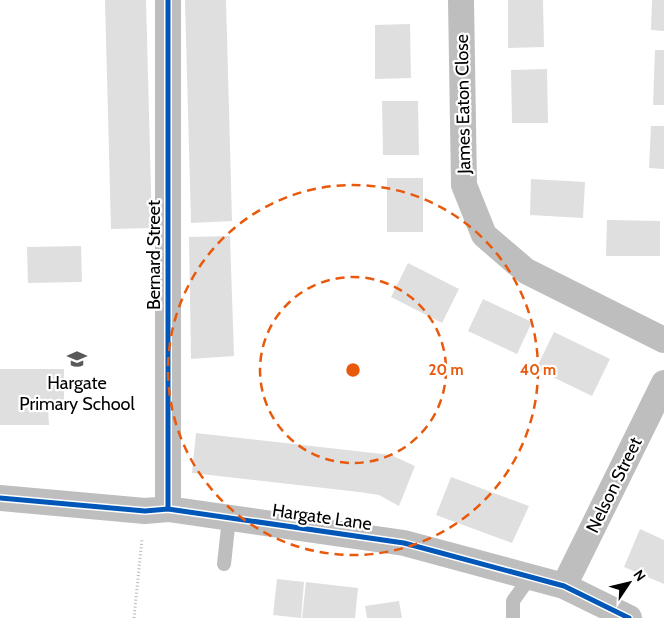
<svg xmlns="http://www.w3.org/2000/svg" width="664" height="618" viewBox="0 0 664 618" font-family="Cabin,sans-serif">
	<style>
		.building { fill: #dfdfdf }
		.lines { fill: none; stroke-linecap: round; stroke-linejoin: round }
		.path { stroke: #b9b9b9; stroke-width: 3; stroke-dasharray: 1 2.5; stroke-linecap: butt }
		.lane { stroke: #bebebe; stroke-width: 14 }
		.street { stroke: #bebebe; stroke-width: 26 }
		.cycleway-casing { stroke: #fff; stroke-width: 8 }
		.cycleway { stroke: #0057b8; stroke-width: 5 }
		.ring { fill: none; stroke: #e8590c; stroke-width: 2.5; stroke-dasharray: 9 6 }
		.labels { text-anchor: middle; stroke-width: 4.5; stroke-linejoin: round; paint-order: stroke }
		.street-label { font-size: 18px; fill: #000; stroke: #fff }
		.poi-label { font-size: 18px; fill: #000; stroke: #fff }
		.centre { fill: #e8590c; stroke: #fff; stroke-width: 2.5 }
		.ring-label { font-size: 15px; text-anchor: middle; font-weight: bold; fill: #e8590c; stroke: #fff; stroke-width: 4.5; stroke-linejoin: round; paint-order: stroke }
	</style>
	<rect width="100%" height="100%" fill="#fff"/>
	<path class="building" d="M 105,0 L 146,0 L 152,228 L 111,229 Z
		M 185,0 L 226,0 L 232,221 L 191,223 Z
		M 508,0 L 543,0 L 544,47 L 508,48 Z
		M 652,0 L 664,0 L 664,31 L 651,30 Z
		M 410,24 L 411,78 L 375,79 L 375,25 Z
		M 655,50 L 664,50 L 664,105 L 653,105 Z
		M 547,69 L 548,123 L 512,123 L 511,70 Z
		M 382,101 L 418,101 L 419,155 L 383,155 Z
		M 651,126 L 664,126 L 664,169 L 649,168 Z
		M 387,178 L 423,178 L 423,232 L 387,232 Z
		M 531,179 L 585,182 L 583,218 L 530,215 Z
		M 607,220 L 660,221 L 660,256 L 606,256 Z
		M 230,236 L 234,356 L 191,359 L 189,237 Z
		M 81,246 L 82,282 L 28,283 L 27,247 Z
		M 408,263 L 459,289 L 442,323 L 391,297 Z
		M 483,299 L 532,322 L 517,354 L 468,331 Z
		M 554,332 L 610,359 L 592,396 L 536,369 Z
		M 0,369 L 64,369 L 64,408 L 48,408 L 49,425 L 0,425 Z
		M 196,433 L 391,455 L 415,466 L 399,506 L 379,495 L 359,492 L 192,473 Z
		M 451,477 L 529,506 L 512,543 L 436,515 Z
		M 640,529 L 664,540 L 664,584 L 624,567 Z
		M 277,579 L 304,582 L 301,618 L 273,615 Z
		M 306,582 L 358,588 L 355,618 L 302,618 Z
		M 399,601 L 402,618 L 367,618 L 365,606 Z"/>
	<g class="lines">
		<path class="path" d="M 134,618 L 142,539"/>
		<path class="lane" d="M 224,564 L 229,518
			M 513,618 L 513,601 L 530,577"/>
		<path class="street" d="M 168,0 L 168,509
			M 461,0 L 464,185 L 484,235 L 526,271 L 664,340
			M 0,498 L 145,511 L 168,509 L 404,543 L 564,586 L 629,618
			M 564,586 L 664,383"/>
		<defs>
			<path id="cycleway" d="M 168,0 L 168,509
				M 0,498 L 145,511 L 168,509 L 404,543 L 564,586 L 629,618"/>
		</defs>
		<use href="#cycleway" class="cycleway-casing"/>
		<use href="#cycleway" class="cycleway"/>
	</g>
	<g class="ring">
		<circle cx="353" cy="370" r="93"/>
		<circle cx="353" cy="370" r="185"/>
	</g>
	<defs>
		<symbol id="school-bare" viewBox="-9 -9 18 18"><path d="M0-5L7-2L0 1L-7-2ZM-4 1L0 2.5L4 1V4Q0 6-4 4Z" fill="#595959" stroke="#fff" stroke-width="2.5" paint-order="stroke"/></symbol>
	</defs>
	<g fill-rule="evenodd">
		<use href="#school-bare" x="63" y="345" width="28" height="28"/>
	</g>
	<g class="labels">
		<g class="street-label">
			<text transform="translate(463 104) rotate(-91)" y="6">James Eaton Close</text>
			<text transform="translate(154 255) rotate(-90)" y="6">Bernard Street</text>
			<text transform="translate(614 485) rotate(-64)" y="6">Nelson Street</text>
			<text transform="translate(322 517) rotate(8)" y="6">Hargate Lane</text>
		</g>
		<g class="poi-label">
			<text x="77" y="389">Hargate<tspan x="77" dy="21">Primary School</tspan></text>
		</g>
	</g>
	<circle cx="353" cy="370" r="8" class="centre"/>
	<g class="ring-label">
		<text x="446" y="375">20 m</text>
		<text x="538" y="375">40 m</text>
	</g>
	<g transform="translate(629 583) rotate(55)" stroke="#ffffff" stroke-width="4" paint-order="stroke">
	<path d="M0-4L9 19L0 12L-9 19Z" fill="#000000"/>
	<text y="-8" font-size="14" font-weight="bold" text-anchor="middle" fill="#000000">N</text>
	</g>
</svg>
